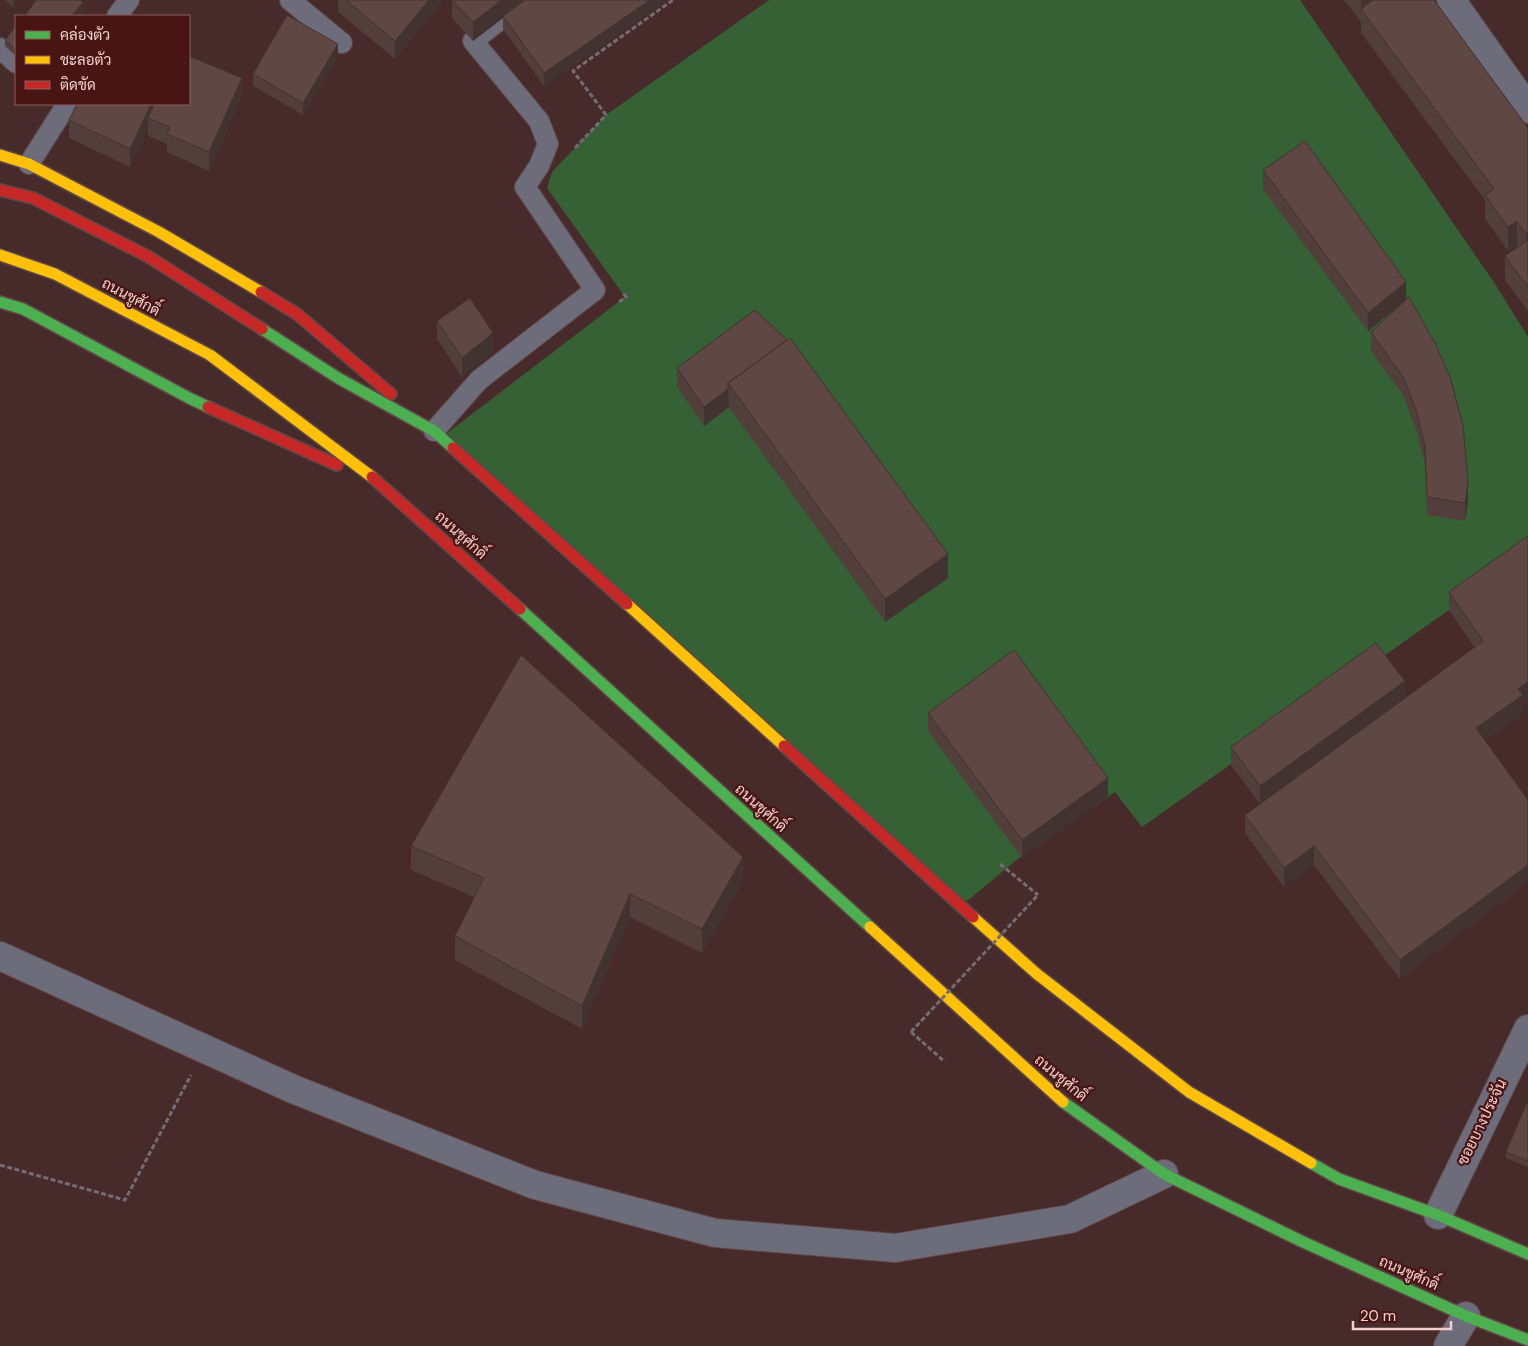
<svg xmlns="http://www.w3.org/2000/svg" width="1528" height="1346" viewBox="0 0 1528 1346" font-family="'DM Sans',Sarabun,sans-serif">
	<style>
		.park { fill: #366134 }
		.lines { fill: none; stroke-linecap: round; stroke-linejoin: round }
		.lane-casing { stroke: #604847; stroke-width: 22 }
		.street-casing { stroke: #604847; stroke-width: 30 }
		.fast-casing { stroke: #604847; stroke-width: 14 }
		.slow-casing { stroke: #604847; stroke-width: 14 }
		.jam-casing { stroke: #604847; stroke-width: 14 }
		.path { stroke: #756c76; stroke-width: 3; stroke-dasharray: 5 2.5; stroke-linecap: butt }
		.lane { stroke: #6d6c7b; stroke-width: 20 }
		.street { stroke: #6d6c7b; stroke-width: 28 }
		.fast { stroke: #4caf50; stroke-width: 11 }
		.slow { stroke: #ffc107; stroke-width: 11 }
		.jam { stroke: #c62828; stroke-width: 11 }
		.path-bridge { stroke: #756c76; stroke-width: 3; stroke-dasharray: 5 2.5; stroke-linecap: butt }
		.wall { fill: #523e3a }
		.shaded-wall { fill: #423230 }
		.building { fill: #5f4844; stroke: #423230 }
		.labels { text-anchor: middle; stroke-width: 4.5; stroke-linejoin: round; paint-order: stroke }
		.street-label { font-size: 15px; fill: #f3d0cd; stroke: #481514 }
	</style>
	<rect width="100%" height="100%" fill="#472b2b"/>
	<path class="park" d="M 769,0 L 1300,0 L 1495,284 L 1528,337 L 1528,554 L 1142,827 L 1115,792 L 1020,857 L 961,906 L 442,437 L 625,297 L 547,188 L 552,172 L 606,115 Z"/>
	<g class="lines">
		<defs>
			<path id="lane" d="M 290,0 L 342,43
				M 117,16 L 129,0
				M 0,48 L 16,63
				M 29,164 L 67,104
				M 434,431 L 479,380 L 595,290 L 525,187 L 539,166 L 548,144 L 539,121 L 473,41 L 525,0"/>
			<path id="street" d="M 1451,0 L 1528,109
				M 0,956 L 293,1089 L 535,1185 L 715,1233 L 895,1248 L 1070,1219 L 1164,1174
				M 1438,1215 L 1528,1029
				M 1448,1346 L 1466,1316"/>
			<path id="fast" d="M 0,302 L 23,309 L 189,398 L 208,407
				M 262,329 L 338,378 L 434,431 L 453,448
				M 520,609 L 870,927
				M 1063,1102 L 1164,1174 L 1301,1241 L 1466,1316 L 1528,1340
				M 1311,1163 L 1339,1179 L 1438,1215 L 1528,1254"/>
			<path id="slow" d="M 0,155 L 29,164 L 159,232 L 261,292
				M 0,255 L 55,274 L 210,355 L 372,477
				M 627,604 L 784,746
				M 973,917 L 1037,974 L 1189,1092 L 1311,1163
				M 870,927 L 1063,1102"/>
			<path id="jam" d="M 0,190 L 33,198 L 149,257 L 262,329
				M 261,292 L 297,314 L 391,394
				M 208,407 L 337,465
				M 453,448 L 627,604
				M 372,477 L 520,609
				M 784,746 L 973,917"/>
		</defs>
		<use href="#lane" class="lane-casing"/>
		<use href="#street" class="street-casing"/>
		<use href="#fast" class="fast-casing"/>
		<use href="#slow" class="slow-casing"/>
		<use href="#jam" class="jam-casing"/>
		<path class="path" d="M 575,148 L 606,115 L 573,71 L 673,0
			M 619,302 L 626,297 L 622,292
			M 1000,864 L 1038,895
			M 911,1032 L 945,1062
			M 0,1165 L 125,1200 L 191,1075"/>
		<use href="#lane" class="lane"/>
		<use href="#street" class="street"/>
		<use href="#fast" class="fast"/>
		<use href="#slow" class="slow"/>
		<use href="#jam" class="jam"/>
		<path class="path-bridge" d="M 911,1032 L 1038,895"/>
	</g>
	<path class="wall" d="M 5,0 L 19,0 L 13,7 Z
		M 338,0 L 441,0 L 441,4 L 395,59 L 338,12 Z
		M 452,0 L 668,0 L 544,86 L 503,29 L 503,18 L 473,41 L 452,18 Z
		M 1344,0 L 1434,0 L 1528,128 L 1528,311 L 1505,280 L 1505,256 L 1518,247 L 1517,245 L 1508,251 L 1485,219 L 1485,200 L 1361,33 L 1361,22 Z
		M 16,26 L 16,56 L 5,46 L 5,40 Z
		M 338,57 L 303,115 L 253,86 L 253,74 Z
		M 242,96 L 209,171 L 167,152 L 167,144 L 148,136 L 148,129 L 130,167 L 69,138 L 69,120 Z
		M 1263,170 L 1406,300 L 1468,502 L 1465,521 L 1427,515 L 1425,464 L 1416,429 L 1403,395 L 1371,351 L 1371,332 L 1403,302 L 1368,331 L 1263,189 Z
		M 755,310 L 948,578 L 885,622 L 729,407 L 704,426 L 677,387 L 677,368 Z
		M 437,321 L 493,352 L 462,377 L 437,339 Z
		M 1528,536 L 1528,700 L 1523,704 L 1523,714 L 1485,741 L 1528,800 L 1528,883 L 1400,979 L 1314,865 L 1284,887 L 1245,833 L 1245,815 L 1260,804 L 1231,765 L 1231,747 L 1405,698 L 1475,648 L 1449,610 L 1449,592 Z
		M 928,713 L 1108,796 L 1022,858 L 928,731 Z
		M 411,846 L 743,881 L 702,953 L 630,917 L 582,1029 L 455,960 L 455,936 L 474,897 L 411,870 Z
		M 1528,1100 L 1528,1167 L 1506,1158 L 1506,1152 Z"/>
	<path class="shaded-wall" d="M 13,0 L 19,0 L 13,7 Z
		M 429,0 L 441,0 L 441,4 L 395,59 L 395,41 Z
		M 502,0 L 525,0 L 503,16 L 503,18 L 473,41 L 473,22 Z
		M 650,0 L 668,0 L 544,86 L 544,73 Z
		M 1361,0 L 1391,0 L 1361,9 L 1361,22 Z
		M 83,2 L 83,14 L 81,16 L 72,16 Z
		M 338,44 L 338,57 L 303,115 L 303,103 Z
		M 242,78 L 242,96 L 209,171 L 209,152 Z
		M 151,104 L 160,104 L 148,118 L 148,129 L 130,167 L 130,149 Z
		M 1517,221 L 1517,245 L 1508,251 L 1508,227 Z
		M 1528,232 L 1528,256 L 1526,258 L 1526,234 Z
		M 1406,282 L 1406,300 L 1368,331 L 1368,313 Z
		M 493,333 L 493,352 L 462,377 L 462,358 Z
		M 728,389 L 729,407 L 704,426 L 704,407 Z
		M 1468,483 L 1468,502 L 1465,521 L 1465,503 Z
		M 948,554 L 948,578 L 885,622 L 885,599 Z
		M 1405,681 L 1405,700 L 1260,805 L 1260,786 Z
		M 1528,682 L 1528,700 L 1523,704 L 1523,714 L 1476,747 L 1476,728 L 1518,689 Z
		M 1108,778 L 1108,796 L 1022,858 L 1022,840 Z
		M 1314,846 L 1314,865 L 1284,887 L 1284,868 Z
		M 743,857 L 743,881 L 702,953 L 702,929 Z
		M 1528,865 L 1528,883 L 1400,979 L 1400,960 Z
		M 630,894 L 630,917 L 582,1029 L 582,1006 Z"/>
	<path class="building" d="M 36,0 L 80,0 L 83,2 L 72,16 L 29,16 L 26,14 Z
		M 346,0 L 429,0 L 395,41 Z
		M 452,0 L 502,0 L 473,22 Z
		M 525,0 L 650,0 L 544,73 L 503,16 Z
		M 1373,0 L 1434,0 L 1528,128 L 1528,232 L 1526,234 L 1517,221 L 1508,227 L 1485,195 L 1494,189 L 1361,9 Z
		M 287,15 L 338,44 L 303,103 L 253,74 Z
		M 16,26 L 16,50 L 5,40 Z
		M 189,56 L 242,78 L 209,152 L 167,134 L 170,127 L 148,118 L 154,104 L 189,104 Z
		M 77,104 L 151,104 L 130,149 L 69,120 Z
		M 1305,141 L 1406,282 L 1368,313 L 1263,170 Z
		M 1528,240 L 1528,287 L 1505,256 Z
		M 1409,297 L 1436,345 L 1450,377 L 1463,425 L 1468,483 L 1465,503 L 1427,497 L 1425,446 L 1416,410 L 1403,377 L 1371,332 Z
		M 470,298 L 493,333 L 462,358 L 437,321 Z
		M 755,310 L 787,340 L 728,383 L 728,389 L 704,407 L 677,368 Z
		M 790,338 L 948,554 L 885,599 L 728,383 Z
		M 1528,536 L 1528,682 L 1518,689 L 1523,695 L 1476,728 L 1528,800 L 1528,865 L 1400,960 L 1314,846 L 1284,868 L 1245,815 L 1483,641 L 1449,592 Z
		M 1376,643 L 1405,681 L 1260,786 L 1231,747 Z
		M 1014,650 L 1108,778 L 1022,840 L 928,713 Z
		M 521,655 L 743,857 L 702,929 L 630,894 L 582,1006 L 455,936 L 484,878 L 411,846 Z
		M 1528,1100 L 1528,1161 L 1506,1152 Z"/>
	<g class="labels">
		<g class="street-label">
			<text transform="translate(131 297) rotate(28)" y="5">ถนนชูศักดิ์</text>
			<text transform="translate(461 535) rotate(42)" y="5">ถนนชูศักดิ์</text>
			<text transform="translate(761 808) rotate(42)" y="5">ถนนชูศักดิ์</text>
			<text transform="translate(1061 1078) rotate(40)" y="5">ถนนชูศักดิ์</text>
			<text transform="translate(1482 1122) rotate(-64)" y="5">ซอยบางประจัน</text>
			<text transform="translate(1409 1273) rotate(24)" y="5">ถนนชูศักดิ์</text>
		</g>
	</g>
	<rect x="15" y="15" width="175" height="90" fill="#481514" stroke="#8c605e"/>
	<rect x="25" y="31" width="25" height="8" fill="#4caf50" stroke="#8c605e"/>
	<text x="60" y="40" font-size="15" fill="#f3d0cd">คล่องตัว</text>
	<rect x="25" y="56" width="25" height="8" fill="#ffc107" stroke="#8c605e"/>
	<text x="60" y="65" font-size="15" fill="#f3d0cd">ชะลอตัว</text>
	<rect x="25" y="81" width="25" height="8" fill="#c62828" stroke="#8c605e"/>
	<text x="60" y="90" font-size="15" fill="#f3d0cd">ติดขัด</text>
	<path d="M1353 1321v8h98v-8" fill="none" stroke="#f3d0cd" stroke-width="2.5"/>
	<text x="1360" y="1321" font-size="15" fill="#f3d0cd" stroke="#481514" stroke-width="4" paint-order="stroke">20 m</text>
</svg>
